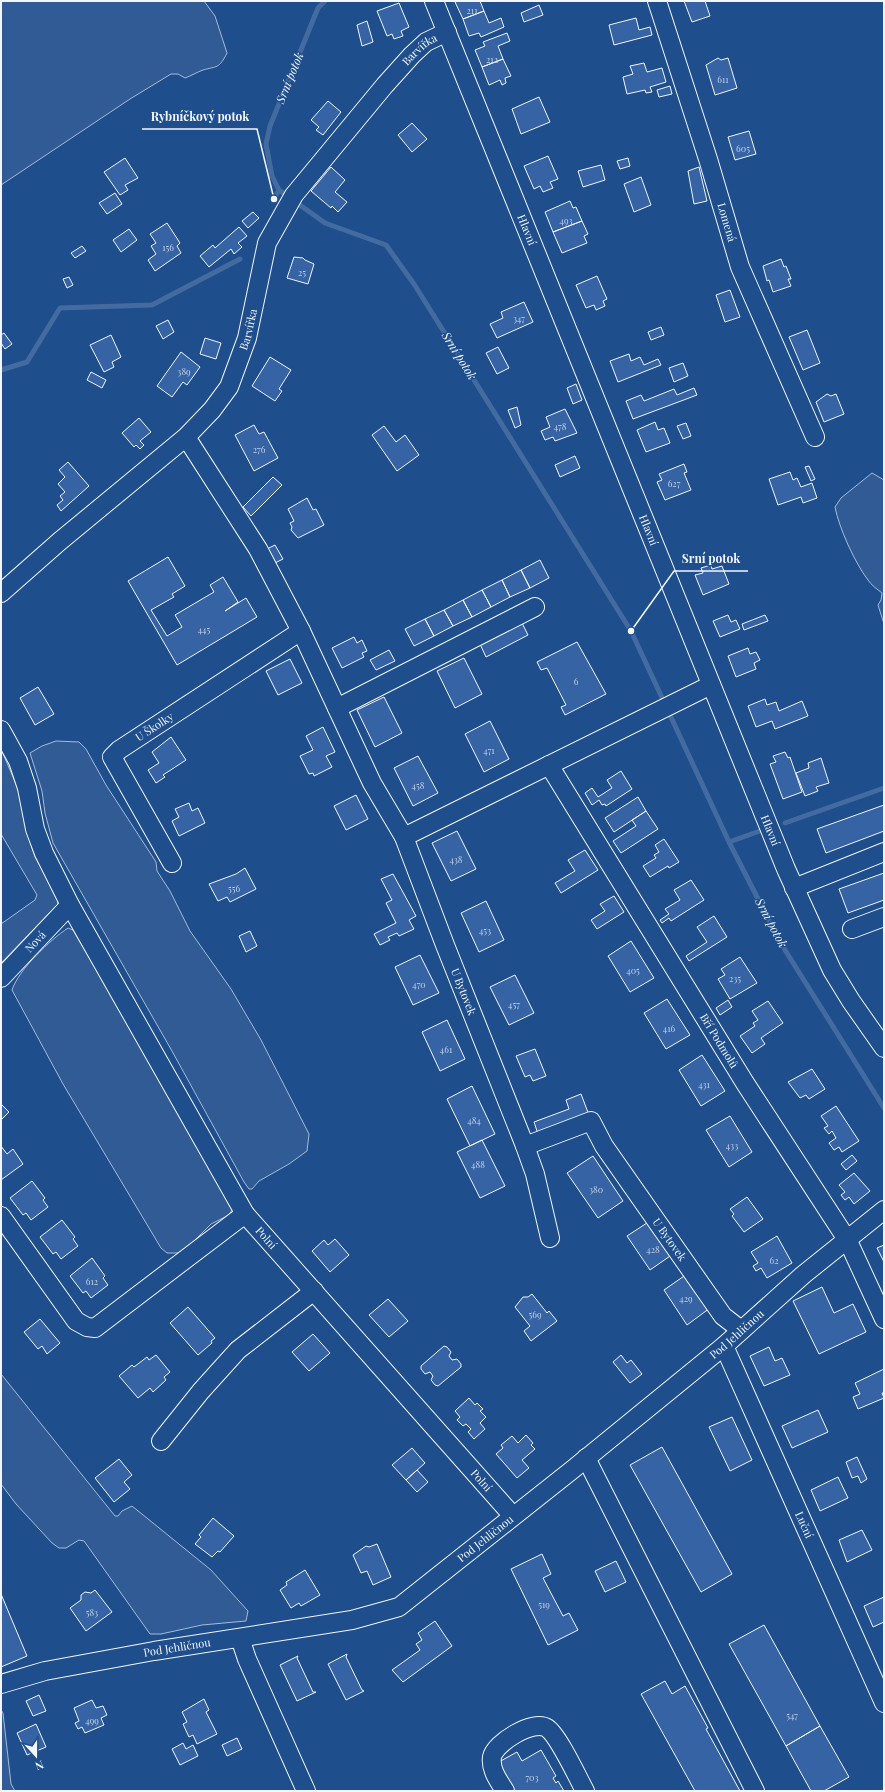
<svg xmlns="http://www.w3.org/2000/svg" width="885" height="1792" viewBox="0 0 885 1792" font-family="'Playfair Display',serif">
	<style>
		.green { fill: #305b95; stroke: #a8bbd7 }
		.lines { fill: none; stroke-linecap: round; stroke-linejoin: round }
		.stream { stroke: #446ba0; stroke-width: 5 }
		.building { fill: #3563a3; stroke: #f2f6ff }
		.minor-casing { stroke: #f2f6ff; stroke-width: 20 }
		.minor { stroke: #1f4e8c; stroke-width: 18 }
		.labels { text-anchor: middle; stroke-width: 3; stroke-linejoin: round; paint-order: stroke }
		.number-label { font-size: 9px; fill: #c3d1e8 }
		.street-label { font-size: 11px; fill: #f2f6ff; stroke: #1f4e8c }
		.water-label { font-size: 12px; font-style: italic; fill: #f2f6ff; stroke: #1f4e8c }
		.leader { fill: none; stroke: #f2f6ff; stroke-width: 1.5 }
		.callout-dot { fill: #f2f6ff; stroke: #1f4e8c; stroke-width: 1.5 }
		.callout-label { font-size: 12px; text-anchor: middle; font-weight: bold; fill: #f2f6ff; stroke: #1f4e8c; stroke-width: 3; stroke-linejoin: round; paint-order: stroke }
	</style>
	<rect width="100%" height="100%" fill="#1f4e8c"/>
	<path class="green" d="M 1,1 L 204,1 L 215,16 L 227,53 C 219,69 217,66 203,70 C 197,72 191,76 185,78 L 178,74 L 171,74 L 130,99 L 1,185 Z
		M 872,473 L 884,480 L 884,624 L 878,605 L 881,600 L 882,593 C 877,589 871,585 868,580 C 855,563 839,528 835,507 L 841,498 Z
		M 56,741 L 79,742 L 86,749 L 106,785 L 156,862 L 157,871 L 170,891 L 190,931 L 231,989 L 261,1040 L 309,1134 L 307,1151 L 289,1164 L 259,1181 L 252,1189 L 249,1189 L 244,1182 L 172,1051 L 53,843 L 45,813 L 42,791 L 30,753 L 42,746 Z
		M 1,749 L 19,791 L 28,836 L 35,857 L 57,895 L 58,904 L 1,963 L 1,924 L 35,900 L 37,895 L 1,834 Z
		M 68,928 L 73,930 L 159,1076 L 232,1210 L 229,1215 L 211,1224 L 182,1253 L 167,1253 L 161,1248 L 63,1084 L 12,990 C 19,969 50,940 68,928 Z
		M 1,1374 L 115,1516 L 118,1516 L 122,1511 L 132,1506 L 211,1570 L 248,1611 L 246,1621 L 202,1625 L 161,1634 L 150,1634 L 84,1541 L 79,1540 L 66,1548 L 59,1548 L 52,1543 L 16,1504 L 1,1484 Z
		M 1,1710 L 3,1713 L 11,1784 L 15,1791 L 1,1791 Z"/>
	<g class="lines">
		<path class="stream" d="M 325,1 L 318,8 L 270,126 L 266,144 L 272,176 L 279,190 L 325,223 L 386,245 L 414,284 L 631,631 L 729,842 L 780,942 L 884,1108
			M 274,199 L 279,190
			M 1,370 L 27,362 L 60,308 L 152,305 L 240,259
			M 785,823 L 884,788
			M 729,842 L 760,831"/>
	</g>
	<path class="building" d="M 458,1 L 480,1 L 484,11 L 463,19 L 455,2 Z
		M 684,1 L 705,1 L 710,16 L 692,22 Z
		M 399,3 L 409,27 L 401,31 L 403,36 L 394,39 L 392,34 L 387,36 L 377,11 Z
		M 539,5 L 543,15 L 524,22 L 521,13 Z
		M 484,11 L 489,23 L 501,18 L 504,27 L 481,37 L 479,33 L 469,36 L 463,19 Z
		M 636,18 L 639,30 L 650,27 L 652,35 L 614,45 L 609,25 Z
		M 367,21 L 373,42 L 362,46 L 357,25 Z
		M 507,33 L 510,41 L 498,46 L 503,59 L 482,67 L 475,50 L 485,46 L 483,42 Z
		M 718,58 L 721,60 L 728,58 L 737,88 L 715,95 L 706,65 Z
		M 503,59 L 511,76 L 505,78 L 506,83 L 502,85 L 500,80 L 489,85 L 482,67 Z
		M 644,63 L 647,72 L 662,68 L 666,82 L 650,87 L 652,92 L 646,93 L 645,90 L 627,94 L 623,77 L 633,74 L 630,66 Z
		M 670,86 L 672,94 L 659,97 L 657,90 Z
		M 539,97 L 550,122 L 521,134 L 512,109 Z
		M 328,101 L 341,112 L 323,135 L 316,130 L 319,127 L 311,120 Z
		M 412,123 L 427,139 L 412,152 L 398,135 Z
		M 749,131 L 756,154 L 735,160 L 728,137 Z
		M 548,156 L 558,179 L 550,182 L 553,188 L 543,192 L 540,186 L 534,189 L 524,166 Z
		M 125,158 L 138,178 L 125,185 L 128,190 L 120,195 L 104,172 Z
		M 628,158 L 630,166 L 620,169 L 617,161 Z
		M 601,165 L 605,180 L 583,187 L 578,171 Z
		M 331,167 L 345,180 L 335,192 L 347,202 L 338,212 L 332,206 L 331,208 L 311,191 Z
		M 699,167 L 707,201 L 694,204 L 688,171 Z
		M 641,177 L 651,205 L 634,212 L 624,184 Z
		M 115,193 L 122,204 L 107,214 L 99,203 Z
		M 570,201 L 573,208 L 576,207 L 582,221 L 553,232 L 545,212 Z
		M 253,212 L 259,218 L 248,228 L 242,221 Z
		M 582,221 L 588,234 L 584,236 L 587,243 L 562,253 L 553,232 Z
		M 167,223 L 180,243 L 177,246 L 181,253 L 155,271 L 148,260 L 156,254 L 151,246 L 156,243 L 150,234 Z
		M 239,227 L 247,236 L 238,243 L 242,247 L 234,254 L 231,249 L 209,267 L 200,256 L 213,245 L 215,248 Z
		M 129,229 L 137,240 L 121,252 L 113,240 Z
		M 82,246 L 86,251 L 75,258 L 71,253 Z
		M 294,257 L 303,258 L 305,260 L 314,264 L 308,284 L 287,278 Z
		M 781,259 L 784,267 L 786,266 L 791,279 L 788,279 L 791,286 L 773,292 L 769,280 L 767,281 L 763,266 Z
		M 597,276 L 607,299 L 603,301 L 605,306 L 596,310 L 594,305 L 586,308 L 576,285 Z
		M 69,277 L 73,285 L 67,288 L 63,279 Z
		M 730,290 L 740,317 L 725,322 L 716,295 Z
		M 524,302 L 533,322 L 497,338 L 490,324 L 503,318 L 501,312 Z
		M 168,320 L 174,332 L 163,339 L 156,326 Z
		M 661,327 L 664,335 L 651,340 L 648,332 Z
		M 807,330 L 820,363 L 803,370 L 789,337 Z
		M 4,333 L 12,344 L 5,349 L 1,343 L 1,335 Z
		M 111,335 L 121,357 L 112,362 L 114,367 L 104,372 L 90,345 Z
		M 205,338 L 221,343 L 216,359 L 200,354 Z
		M 498,347 L 509,368 L 497,374 L 486,353 Z
		M 181,352 L 200,367 L 187,385 L 183,382 L 172,397 L 157,386 Z
		M 629,354 L 631,361 L 640,357 L 644,365 L 658,359 L 661,365 L 618,382 L 610,361 Z
		M 270,357 L 291,370 L 279,389 L 282,391 L 275,401 L 252,386 Z
		M 683,363 L 688,376 L 674,382 L 669,368 Z
		M 91,372 L 106,380 L 102,388 L 87,380 Z
		M 576,384 L 582,400 L 573,404 L 567,388 Z
		M 694,388 L 697,395 L 633,419 L 626,401 L 641,395 L 644,401 L 674,389 L 677,395 Z
		M 827,394 L 831,396 L 836,394 L 844,414 L 824,422 L 816,402 Z
		M 517,407 L 521,425 L 515,428 L 508,410 Z
		M 565,409 L 577,433 L 555,441 L 553,437 L 545,440 L 541,431 L 550,427 L 546,417 Z
		M 139,418 L 151,432 L 140,441 L 144,445 L 140,449 L 136,445 L 134,447 L 122,433 Z
		M 655,422 L 658,430 L 664,428 L 670,443 L 646,452 L 637,430 Z
		M 686,423 L 691,436 L 683,439 L 677,426 Z
		M 254,425 L 259,434 L 264,432 L 278,458 L 254,471 L 235,435 Z
		M 384,426 L 396,442 L 405,435 L 419,455 L 397,471 L 372,435 Z
		M 575,456 L 580,468 L 560,477 L 555,465 Z
		M 68,462 L 89,486 L 61,511 L 57,505 L 63,500 L 60,496 L 65,492 L 58,484 L 65,477 L 59,470 Z
		M 684,464 L 687,472 L 684,473 L 691,490 L 665,500 L 657,482 L 662,480 L 659,474 Z
		M 809,466 L 815,479 L 811,481 L 805,467 Z
		M 790,472 L 793,480 L 797,478 L 801,487 L 812,483 L 817,498 L 803,503 L 801,497 L 778,505 L 769,479 Z
		M 273,477 L 282,485 L 251,516 L 243,507 Z
		M 307,498 L 313,510 L 316,509 L 324,525 L 298,538 L 291,530 L 292,527 L 290,523 L 294,521 L 288,509 Z
		M 275,545 L 283,559 L 275,563 L 267,549 Z
		M 168,557 L 185,586 L 172,594 L 174,597 L 151,610 L 167,636 L 182,627 L 175,615 L 214,592 L 210,585 L 223,577 L 238,602 L 225,611 L 246,598 L 257,617 L 177,665 L 128,581 Z
		M 540,560 L 549,578 L 530,588 L 521,570 Z
		M 711,565 L 712,569 L 722,566 L 729,584 L 703,595 L 695,575 L 703,573 L 701,568 Z
		M 521,570 L 530,588 L 510,597 L 502,580 Z
		M 502,580 L 510,597 L 491,607 L 482,590 Z
		M 482,590 L 491,607 L 472,617 L 463,600 Z
		M 463,600 L 472,617 L 453,626 L 444,610 Z
		M 444,610 L 453,626 L 434,636 L 425,619 Z
		M 728,615 L 731,622 L 736,620 L 740,629 L 720,637 L 713,621 Z
		M 765,615 L 768,621 L 744,630 L 742,624 Z
		M 425,619 L 434,636 L 414,646 L 405,629 Z
		M 522,623 L 528,635 L 486,657 L 480,644 Z
		M 354,637 L 357,643 L 362,640 L 367,651 L 362,653 L 364,657 L 342,668 L 332,648 Z
		M 577,642 L 606,694 L 565,715 L 561,707 L 566,705 L 547,668 L 541,670 L 537,662 Z
		M 748,648 L 750,654 L 756,652 L 760,660 L 754,663 L 756,669 L 736,677 L 728,656 Z
		M 389,650 L 395,661 L 376,670 L 370,660 Z
		M 464,658 L 482,694 L 455,708 L 437,671 Z
		M 290,659 L 302,683 L 278,695 L 266,671 Z
		M 38,687 L 54,714 L 35,725 L 20,698 Z
		M 384,697 L 402,733 L 375,747 L 357,710 Z
		M 765,699 L 767,705 L 776,702 L 779,711 L 802,701 L 808,716 L 775,729 L 772,721 L 756,727 L 748,706 Z
		M 490,721 L 509,759 L 484,772 L 465,734 Z
		M 323,727 L 335,752 L 326,756 L 332,767 L 314,776 L 313,773 L 309,774 L 300,756 L 313,750 L 306,736 Z
		M 171,737 L 186,760 L 163,775 L 165,777 L 156,783 L 148,770 L 159,763 L 152,752 Z
		M 785,752 L 788,758 L 790,757 L 802,792 L 783,799 L 770,764 L 776,762 L 773,756 Z
		M 418,756 L 438,793 L 413,806 L 394,768 Z
		M 821,758 L 829,783 L 816,787 L 818,791 L 805,796 L 796,773 L 809,768 L 808,763 Z
		M 621,771 L 632,789 L 606,806 L 605,804 L 602,805 L 599,800 L 592,805 L 585,793 L 592,788 L 598,797 L 612,788 L 607,780 Z
		M 356,795 L 368,819 L 346,830 L 334,806 Z
		M 638,797 L 646,811 L 614,832 L 605,818 Z
		M 189,803 L 192,811 L 198,808 L 205,823 L 179,836 L 172,821 L 179,817 L 175,809 Z
		M 884,805 L 884,831 L 826,853 L 817,829 Z
		M 646,811 L 658,829 L 621,853 L 613,841 L 636,826 L 632,820 Z
		M 457,831 L 476,869 L 451,881 L 432,843 Z
		M 664,839 L 679,862 L 669,868 L 668,866 L 650,877 L 643,866 L 656,858 L 654,855 L 659,852 L 655,845 Z
		M 585,850 L 598,870 L 561,893 L 555,883 L 575,871 L 568,860 Z
		M 245,868 L 256,889 L 230,902 L 227,897 L 218,901 L 209,884 L 236,874 Z
		M 884,873 L 884,900 L 848,913 L 839,889 Z
		M 393,874 L 416,916 L 409,920 L 414,929 L 399,936 L 397,933 L 388,937 L 390,940 L 380,945 L 374,934 L 396,923 L 386,903 L 392,900 L 381,879 Z
		M 691,880 L 704,900 L 671,921 L 669,918 L 662,923 L 660,920 L 669,914 L 665,909 L 680,900 L 674,890 Z
		M 614,896 L 624,912 L 597,929 L 591,920 L 605,911 L 600,904 Z
		M 486,901 L 504,940 L 479,952 L 461,913 Z
		M 714,916 L 727,937 L 689,961 L 686,956 L 707,942 L 697,927 Z
		M 250,931 L 257,946 L 246,952 L 239,936 Z
		M 631,941 L 654,978 L 630,992 L 608,956 Z
		M 420,955 L 439,993 L 413,1005 L 395,967 Z
		M 740,957 L 757,983 L 730,999 L 718,979 L 725,975 L 721,969 Z
		M 515,975 L 534,1013 L 509,1025 L 490,987 Z
		M 667,999 L 690,1035 L 666,1049 L 644,1013 Z
		M 728,1000 L 732,1007 L 720,1015 L 716,1008 Z
		M 768,1001 L 783,1023 L 761,1038 L 765,1044 L 752,1053 L 740,1036 L 755,1026 L 753,1023 L 758,1020 L 752,1011 Z
		M 447,1020 L 465,1059 L 440,1071 L 422,1032 Z
		M 535,1049 L 546,1076 L 533,1081 L 530,1075 L 525,1077 L 516,1056 Z
		M 702,1055 L 725,1091 L 701,1106 L 679,1070 Z
		M 812,1069 L 825,1089 L 809,1099 L 806,1095 L 800,1098 L 788,1082 Z
		M 472,1086 L 495,1134 L 470,1146 L 447,1099 Z
		M 581,1094 L 589,1115 L 538,1134 L 534,1122 L 569,1109 L 566,1100 Z
		M 2,1105 L 9,1112 L 1,1120 L 1,1106 Z
		M 836,1106 L 859,1141 L 842,1152 L 839,1147 L 834,1150 L 829,1143 L 836,1138 L 832,1131 L 829,1134 L 824,1128 L 828,1126 L 821,1116 Z
		M 730,1116 L 752,1152 L 729,1167 L 706,1130 Z
		M 482,1140 L 505,1186 L 480,1198 L 457,1152 Z
		M 1,1146 L 7,1154 L 13,1149 L 23,1164 L 1,1180 Z
		M 852,1155 L 857,1161 L 846,1170 L 841,1164 Z
		M 593,1156 L 623,1201 L 598,1218 L 567,1173 Z
		M 854,1173 L 870,1191 L 854,1204 L 849,1197 L 845,1200 L 841,1195 L 845,1192 L 839,1185 Z
		M 32,1181 L 45,1198 L 43,1200 L 48,1207 L 31,1220 L 26,1213 L 23,1215 L 10,1198 Z
		M 747,1197 L 763,1219 L 744,1232 L 732,1216 L 734,1214 L 730,1209 Z
		M 62,1220 L 75,1237 L 73,1239 L 78,1246 L 61,1259 L 56,1252 L 53,1254 L 40,1237 Z
		M 650,1221 L 673,1254 L 650,1270 L 627,1236 Z
		M 777,1236 L 792,1263 L 767,1278 L 761,1268 L 756,1271 L 753,1266 L 758,1263 L 751,1252 Z
		M 335,1239 L 349,1255 L 330,1272 L 312,1251 L 324,1240 L 328,1245 Z
		M 884,1245 L 884,1262 L 877,1248 Z
		M 92,1258 L 105,1276 L 103,1278 L 108,1285 L 91,1298 L 86,1291 L 83,1293 L 70,1276 Z
		M 687,1274 L 710,1308 L 687,1325 L 664,1290 Z
		M 822,1287 L 834,1313 L 853,1304 L 866,1332 L 819,1354 L 793,1301 Z
		M 532,1294 L 547,1313 L 549,1311 L 557,1321 L 531,1341 L 524,1331 L 530,1326 L 515,1307 L 523,1297 L 528,1297 Z
		M 388,1299 L 408,1321 L 389,1337 L 369,1315 Z
		M 188,1307 L 215,1338 L 211,1341 L 212,1343 L 198,1355 L 170,1323 Z
		M 40,1319 L 60,1343 L 47,1354 L 42,1346 L 38,1349 L 24,1332 Z
		M 313,1334 L 330,1353 L 309,1371 L 292,1352 Z
		M 444,1346 L 447,1347 L 451,1352 L 449,1356 L 452,1360 L 457,1359 L 461,1364 L 461,1367 L 438,1386 L 435,1385 L 431,1380 L 433,1376 L 430,1372 L 425,1374 L 421,1369 L 421,1366 Z
		M 769,1347 L 775,1361 L 782,1358 L 790,1375 L 764,1386 L 750,1356 Z
		M 156,1355 L 170,1372 L 164,1377 L 166,1380 L 153,1392 L 150,1388 L 138,1398 L 119,1376 L 132,1365 L 134,1367 L 147,1357 L 149,1360 Z
		M 621,1355 L 627,1363 L 631,1360 L 642,1374 L 630,1383 L 613,1362 Z
		M 884,1369 L 884,1393 L 882,1393 L 884,1398 L 858,1409 L 853,1397 L 860,1394 L 855,1383 Z
		M 469,1398 L 475,1405 L 477,1403 L 483,1409 L 480,1411 L 486,1417 L 480,1423 L 485,1429 L 474,1439 L 468,1432 L 471,1429 L 466,1424 L 463,1426 L 457,1420 L 460,1417 L 455,1411 Z
		M 818,1410 L 828,1432 L 792,1448 L 782,1426 Z
		M 732,1417 L 752,1460 L 730,1471 L 709,1427 Z
		M 526,1435 L 533,1443 L 531,1445 L 535,1449 L 522,1460 L 529,1468 L 517,1478 L 496,1454 L 503,1448 L 501,1445 L 512,1436 L 518,1443 Z
		M 662,1447 L 732,1574 L 701,1592 L 630,1465 Z
		M 412,1448 L 425,1463 L 406,1480 L 392,1465 Z
		M 857,1457 L 867,1479 L 861,1483 L 858,1476 L 852,1478 L 846,1462 Z
		M 119,1459 L 132,1475 L 124,1482 L 130,1489 L 114,1502 L 95,1478 Z
		M 417,1470 L 428,1482 L 417,1492 L 406,1480 Z
		M 838,1477 L 848,1498 L 820,1511 L 811,1490 Z
		M 213,1518 L 234,1536 L 220,1552 L 218,1551 L 212,1557 L 195,1544 L 201,1537 L 199,1535 Z
		M 862,1530 L 872,1550 L 847,1562 L 839,1540 Z
		M 377,1544 L 391,1577 L 373,1585 L 367,1571 L 361,1573 L 353,1555 L 366,1546 L 369,1547 Z
		M 542,1554 L 551,1574 L 543,1578 L 563,1616 L 569,1613 L 578,1630 L 548,1645 L 511,1569 Z
		M 616,1561 L 626,1582 L 605,1592 L 595,1571 Z
		M 305,1570 L 320,1595 L 301,1606 L 299,1603 L 291,1608 L 280,1590 L 287,1585 L 286,1582 Z
		M 95,1590 L 112,1612 L 86,1631 L 70,1608 L 81,1600 L 81,1595 L 85,1592 L 91,1593 Z
		M 1,1594 L 27,1656 L 1,1667 Z
		M 884,1597 L 884,1622 L 873,1627 L 864,1606 Z
		M 435,1621 L 452,1646 L 403,1682 L 392,1670 L 420,1650 L 416,1644 L 422,1640 L 418,1633 Z
		M 764,1625 L 820,1726 L 786,1746 L 729,1644 Z
		M 347,1654 L 346,1657 L 362,1690 L 364,1691 L 346,1700 L 328,1664 Z
		M 298,1656 L 297,1658 L 313,1692 L 316,1692 L 297,1701 L 280,1665 Z
		M 665,1681 L 672,1694 L 685,1686 L 708,1728 L 706,1729 L 740,1791 L 695,1791 L 641,1694 Z
		M 39,1695 L 46,1711 L 33,1716 L 26,1701 Z
		M 204,1699 L 209,1710 L 206,1712 L 217,1734 L 197,1744 L 193,1735 L 189,1737 L 183,1724 L 187,1722 L 182,1712 Z
		M 92,1700 L 96,1708 L 103,1706 L 107,1715 L 101,1718 L 104,1725 L 85,1733 L 82,1727 L 78,1729 L 75,1723 L 79,1721 L 74,1708 Z
		M 36,1724 L 46,1747 L 27,1755 L 17,1733 Z
		M 820,1726 L 849,1777 L 824,1791 L 811,1791 L 786,1746 Z
		M 237,1738 L 242,1749 L 227,1756 L 222,1745 Z
		M 183,1743 L 186,1749 L 193,1745 L 198,1756 L 180,1765 L 172,1749 Z
		M 541,1750 L 556,1776 L 553,1778 L 556,1783 L 558,1781 L 564,1791 L 512,1791 L 497,1763 L 517,1752 L 522,1761 Z"/>
	<g class="lines">
		<defs>
			<g id="minor">
				<path id="s1" d="M 434,1 L 786,869 L 832,970 L 851,1001 L 884,1048"/>
				<path id="s2" d="M 657,1 L 708,159 L 740,267 L 815,437"/>
				<path id="s3" d="M 186,437 L 258,549 L 301,631 L 372,783 L 404,837 L 445,945 L 525,1146 L 535,1174 L 550,1238"/>
				<path id="s4" d="M 1,593 L 60,541 L 186,437 L 212,410 L 229,387 L 247,338 L 267,243 L 294,195 L 385,85 L 412,55 L 426,42 L 447,32"/>
				<path d="M 337,708 L 535,607"/>
				<path d="M 1,730 L 18,761 L 27,788 L 35,829 L 44,853 L 70,905 L 245,1214"/>
				<path id="s5" d="M 549,765 L 745,1083 L 848,1241 L 884,1319"/>
				<path d="M 404,837 L 711,685"/>
				<path id="s6" d="M 172,863 L 112,757 L 119,750 L 301,631"/>
				<path d="M 794,888 L 884,852"/>
				<path d="M 852,929 L 884,917"/>
				<path id="s7" d="M 1,978 L 70,905"/>
				<path id="s8" d="M 525,1146 L 591,1121 L 604,1146 L 723,1316 L 741,1330"/>
				<path id="s9" d="M 1,1216 L 76,1321 L 87,1327 L 95,1328 L 245,1214 L 513,1516"/>
				<path id="s10" d="M 724,1346 L 884,1703"/>
				<path d="M 161,1441 L 201,1391 L 238,1350 L 314,1291"/>
				<path d="M 586,1458 L 755,1791"/>
				<path d="M 240,1638 L 247,1659 L 306,1791"/>
				<path id="s11" d="M 1,1684 L 45,1671 L 154,1651 L 352,1620 L 399,1607 L 572,1470 L 724,1346 L 803,1275 L 884,1210"/>
				<path d="M 505,1791 C 499,1781 490,1770 492,1757 C 495,1743 533,1719 547,1728 C 558,1735 578,1778 585,1791"/>
			</g>
		</defs>
		<use href="#minor" class="minor-casing"/>
		<use href="#minor" class="minor"/>
	</g>
	<g class="labels">
		<g class="number-label">
			<text x="472" y="14">211</text>
			<text x="492" y="63">212</text>
			<text x="723" y="83">611</text>
			<text x="743" y="152">605</text>
			<text x="566" y="224">493</text>
			<text x="168" y="251">156</text>
			<text x="302" y="276">25</text>
			<text x="519" y="322">347</text>
			<text x="184" y="375">389</text>
			<text x="560" y="430">478</text>
			<text x="259" y="453">276</text>
			<text x="674" y="487">627</text>
			<text x="204" y="633">445</text>
			<text x="576" y="685">6</text>
			<text x="489" y="754">471</text>
			<text x="418" y="789">458</text>
			<text x="456" y="863">438</text>
			<text x="234" y="892">556</text>
			<text x="485" y="934">453</text>
			<text x="633" y="974">405</text>
			<text x="735" y="982">235</text>
			<text x="419" y="988">470</text>
			<text x="514" y="1008">457</text>
			<text x="669" y="1032">416</text>
			<text x="446" y="1053">461</text>
			<text x="704" y="1088">431</text>
			<text x="474" y="1124">484</text>
			<text x="732" y="1149">433</text>
			<text x="478" y="1168">488</text>
			<text x="596" y="1193">380</text>
			<text x="653" y="1253">428</text>
			<text x="774" y="1264">62</text>
			<text x="92" y="1285">612</text>
			<text x="686" y="1302">429</text>
			<text x="535" y="1318">569</text>
			<text x="544" y="1608">519</text>
			<text x="92" y="1616">583</text>
			<text x="792" y="1719">547</text>
			<text x="92" y="1724">499</text>
			<text x="532" y="1781">703</text>
		</g>
		<g class="street-label">
			<text dy="4" stroke="none"><textPath href="#s4" startOffset="705">Barvířka</textPath></text>
			<text dy="4" stroke="none"><textPath href="#s2" startOffset="232">Lomená</textPath></text>
			<text dy="4" stroke="none"><textPath href="#s1" startOffset="247">Hlavní</textPath></text>
			<text dy="4" stroke="none"><textPath href="#s4" startOffset="369">Barvířka</textPath></text>
			<text dy="4" stroke="none"><textPath href="#s1" startOffset="571">Hlavní</textPath></text>
			<text dy="4" stroke="none"><textPath href="#s6" startOffset="174">U Školky</textPath></text>
			<text dy="4" stroke="none"><textPath href="#s1" startOffset="895">Hlavní</textPath></text>
			<text dy="4" stroke="none"><textPath href="#s7" startOffset="50">Nová</textPath></text>
			<text dy="4" stroke="none"><textPath href="#s3" startOffset="622">U Bytovek</textPath></text>
			<text dy="4" stroke="none"><textPath href="#s5" startOffset="324">Bří Podmolů</textPath></text>
			<text dy="4" stroke="none"><textPath href="#s9" startOffset="370">Polní</textPath></text>
			<text dy="4" stroke="none"><textPath href="#s8" startOffset="213">U Bytovek</textPath></text>
			<text dy="4" stroke="none"><textPath href="#s11" startOffset="840">Pod Jehličnou</textPath></text>
			<text dy="4" stroke="none"><textPath href="#s9" startOffset="694">Polní</textPath></text>
			<text dy="4" stroke="none"><textPath href="#s10" startOffset="196">Luční</textPath></text>
			<text dy="4" stroke="none"><textPath href="#s11" startOffset="516">Pod Jehličnou</textPath></text>
			<text dy="4" stroke="none"><textPath href="#s11" startOffset="180">Pod Jehličnou</textPath></text>
		</g>
		<g class="water-label">
			<text transform="translate(290 78) rotate(-68)" y="4">Srní potok</text>
			<text transform="translate(459 356) rotate(58)" y="4">Srní potok</text>
			<text transform="translate(771 923) rotate(62)" y="4">Srní potok</text>
		</g>
	</g>
	<path class="leader" d="M274 199L257 129H142M631 631L674 571H748"/>
	<g class="callout-dot">
		<circle cx="274" cy="199" r="4"/>
		<circle cx="631" cy="631" r="4"/>
	</g>
	<g class="callout-label">
		<text x="200" y="121">Rybníčkový potok</text>
		<text x="711" y="563">Srní potok</text>
	</g>
	<rect width="885" height="1792" fill="none" stroke="#f2f6ff" stroke-width="4"/>
	<g transform="translate(36 1756) rotate(159)" stroke="#1f4e8c" stroke-width="3" paint-order="stroke">
	<path d="M0-3L7 15L0 10L-7 15Z" fill="#f2f6ff"/>
	<text y="-6" font-size="11" font-weight="bold" text-anchor="middle" fill="#f2f6ff">N</text>
	</g>
</svg>
